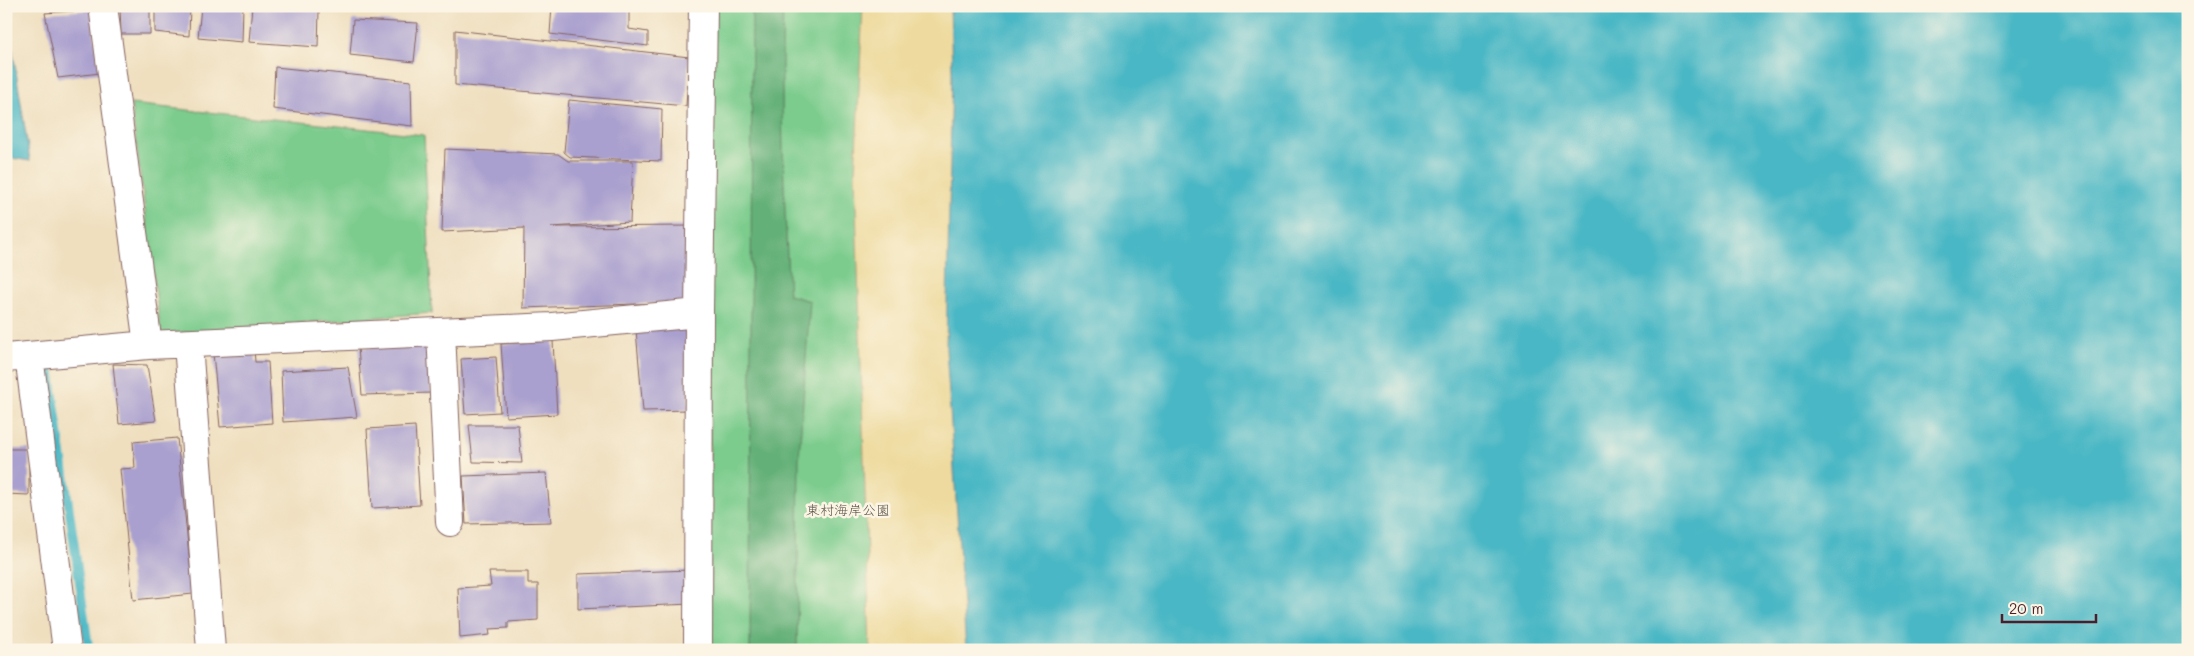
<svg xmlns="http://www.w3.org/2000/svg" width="2194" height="656" viewBox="0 0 2194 656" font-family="Mali,'Klee One',sans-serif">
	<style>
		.green { fill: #7bcc8d; stroke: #62765c }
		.forest { fill: #64b078; stroke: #576852 }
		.sand { fill: #eeda9e; stroke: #9c7c64 }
		.water { fill: #4ab7c5; stroke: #4a6b78 }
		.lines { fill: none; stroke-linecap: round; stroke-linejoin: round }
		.stream { stroke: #4ab7c5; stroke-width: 9 }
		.building { fill: #aaa0cf }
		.minor-casing { stroke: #84625f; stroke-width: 30 }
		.minor { stroke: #fff; stroke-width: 28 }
		.labels { text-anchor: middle; stroke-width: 5; stroke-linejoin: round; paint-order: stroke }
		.park-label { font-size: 14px; fill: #595348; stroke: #fcf5e5 }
	</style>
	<rect width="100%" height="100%" fill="#fcf5e5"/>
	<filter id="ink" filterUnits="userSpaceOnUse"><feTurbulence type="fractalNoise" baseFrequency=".02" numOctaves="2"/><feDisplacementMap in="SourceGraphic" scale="10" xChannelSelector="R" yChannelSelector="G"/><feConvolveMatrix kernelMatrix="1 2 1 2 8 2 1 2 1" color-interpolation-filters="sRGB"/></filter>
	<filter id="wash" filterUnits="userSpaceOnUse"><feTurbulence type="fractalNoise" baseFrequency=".0096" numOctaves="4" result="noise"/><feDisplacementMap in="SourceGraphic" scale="20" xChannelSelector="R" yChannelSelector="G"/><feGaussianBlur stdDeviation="1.12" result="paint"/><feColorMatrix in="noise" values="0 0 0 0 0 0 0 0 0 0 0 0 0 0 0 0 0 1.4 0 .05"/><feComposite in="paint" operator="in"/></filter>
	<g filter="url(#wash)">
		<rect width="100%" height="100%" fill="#efdfbf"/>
		<path class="green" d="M 711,6 L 984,6 L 989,650 L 709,650 Z
			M 131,104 L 424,135 L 432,313 L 161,334 Z"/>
		<path class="forest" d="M 752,6 L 783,6 C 780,103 784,199 789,295 L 810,301 L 799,458 L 797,650 L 750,650 Z"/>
		<path class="sand" d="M 863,6 L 986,6 L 994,650 L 870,650 L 855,174 Z"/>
		<path class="water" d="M 950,6 L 2188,6 L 2188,650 L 966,650 L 946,349 L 952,72 Z
			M 6,7 L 30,161 L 12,158 L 6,121 Z"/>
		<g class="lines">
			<path class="stream" d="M 50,372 L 89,650"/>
		</g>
		<g id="blocks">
			<path class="building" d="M 120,6 L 150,6 L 150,34 L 121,34 Z
				M 155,6 L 190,6 L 189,36 L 155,32 Z
				M 201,6 L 243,6 L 242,42 L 198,38 Z
				M 252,6 L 319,10 L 318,47 L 249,42 Z
				M 552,6 L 629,6 L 629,29 L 648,32 L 648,46 L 550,34 Z
				M 91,10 L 100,73 L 58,78 L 45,13 Z
				M 353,20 L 418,23 L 414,62 L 350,55 Z
				M 455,30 L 689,57 L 686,106 L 455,85 Z
				M 275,67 L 411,81 L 412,126 L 273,109 Z
				M 569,100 L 662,109 L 661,161 L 570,157 L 564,152 Z
				M 445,149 L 558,154 L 568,161 L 633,161 L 630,222 L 551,227 L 693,226 L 691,302 L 523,308 L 524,228 L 442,232 Z
				M 686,327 L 689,410 L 643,411 L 636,330 Z
				M 553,341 L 557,414 L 506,417 L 501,344 Z
				M 428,346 L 431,393 L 362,395 L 358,348 Z
				M 254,349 L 255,362 L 268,362 L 272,423 L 220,427 L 213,353 Z
				M 496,357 L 500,412 L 465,414 L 461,359 Z
				M 113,364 L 147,365 L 156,421 L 119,424 Z
				M 348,367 L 357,417 L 283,422 L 281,371 Z
				M 469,425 L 518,425 L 522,463 L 473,462 Z
				M 415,426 L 420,505 L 372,508 L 367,429 Z
				M 177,438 L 193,594 L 133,600 L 120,469 L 135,468 L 133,442 Z
				M 6,449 L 29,449 L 29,495 L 6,494 Z
				M 546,473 L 551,522 L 466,524 L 463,476 Z
				M 690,570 L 691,604 L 578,609 L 578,574 Z
				M 489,572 L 528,572 L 528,584 L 538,584 L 538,620 L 508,622 L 508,628 L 489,629 L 490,635 L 460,638 L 458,588 L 491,586 Z"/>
		</g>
	</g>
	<g filter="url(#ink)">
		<use href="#blocks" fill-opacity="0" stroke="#84625f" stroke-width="1"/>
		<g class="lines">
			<defs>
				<path id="minor" d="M 103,6 L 148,345
					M 441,332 L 450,522
					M 188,344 L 211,650
					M 29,356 L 67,650
					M 6,358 L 148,345 L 552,327 L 699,313
					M 698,650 L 699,313 L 703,6"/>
			</defs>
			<use href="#minor" class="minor-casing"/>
			<use href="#minor" class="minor"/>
		</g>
	</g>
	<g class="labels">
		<g class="park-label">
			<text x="848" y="515">東村海岸公園</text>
		</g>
	</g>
	<rect width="2194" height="656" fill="none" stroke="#fcf5e5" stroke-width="25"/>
	<path d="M2002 614v8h94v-8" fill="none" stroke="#4a1f2b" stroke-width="2.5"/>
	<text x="2009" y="614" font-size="15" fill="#4a1f2b" stroke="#fcf5e5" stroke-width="4" paint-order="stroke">20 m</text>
</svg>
